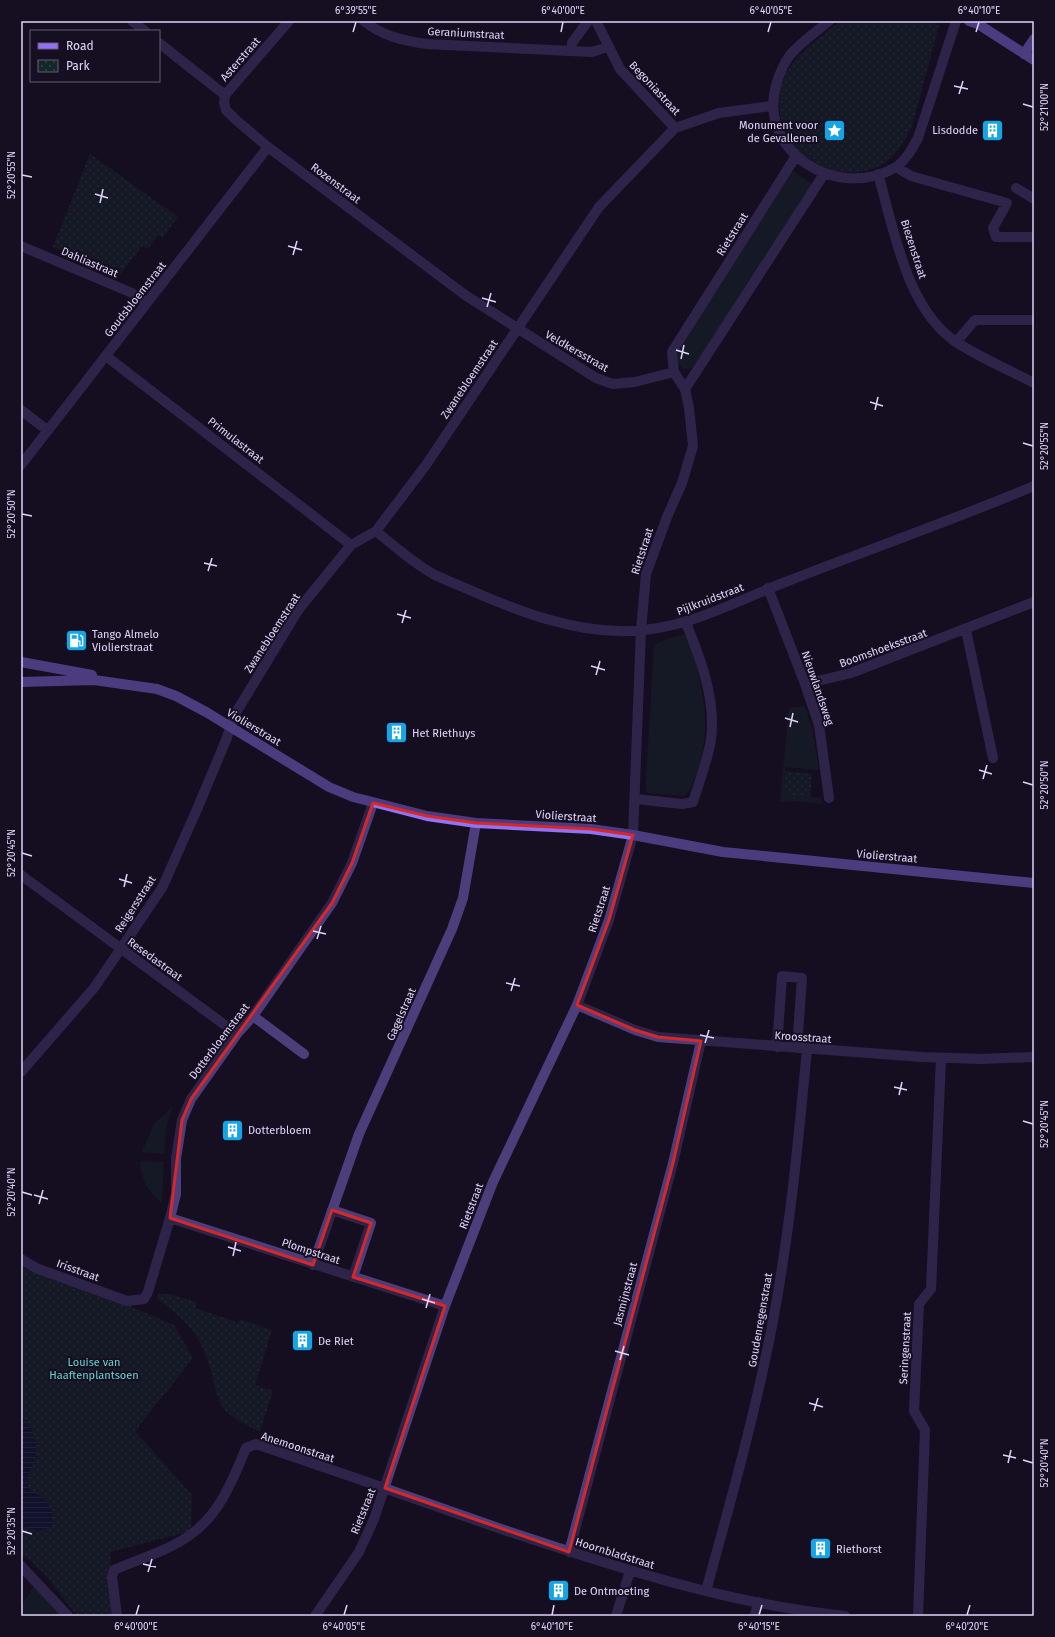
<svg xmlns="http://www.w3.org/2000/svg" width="1055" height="1637" viewBox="0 0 1055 1637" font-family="'Fira Sans',sans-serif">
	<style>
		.grass { fill: #13262a }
		.park { fill: url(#park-dots) }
		.water { fill: url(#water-rules) }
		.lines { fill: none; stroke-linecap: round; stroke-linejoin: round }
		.street { stroke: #4d3e7b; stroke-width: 10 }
		.secondary { stroke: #9072f3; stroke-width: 10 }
		.marked { fill: none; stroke: #d62828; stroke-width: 3; stroke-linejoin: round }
		.ticks { fill: none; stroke: #e0d3fb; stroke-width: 1.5 }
		.labels { text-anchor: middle; stroke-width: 4; stroke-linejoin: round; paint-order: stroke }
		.street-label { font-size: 11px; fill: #e0d3fb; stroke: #160f21 }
		.poi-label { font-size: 11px; fill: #e0d3fb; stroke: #160f21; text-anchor: start }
		.park-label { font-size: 11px; fill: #65d4d0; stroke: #160f21 }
		.neatline { fill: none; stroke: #e0d3fb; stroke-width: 1.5 }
		.ticks-label { font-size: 10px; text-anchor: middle; fill: #e0d3fb }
	</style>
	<defs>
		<pattern id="park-dots" width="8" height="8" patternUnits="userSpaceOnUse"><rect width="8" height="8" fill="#13262a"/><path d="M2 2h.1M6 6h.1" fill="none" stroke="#35454a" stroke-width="1.8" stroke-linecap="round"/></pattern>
		<pattern id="water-rules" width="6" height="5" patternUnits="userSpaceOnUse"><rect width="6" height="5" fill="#0e153b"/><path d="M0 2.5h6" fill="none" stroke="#313658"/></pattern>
	</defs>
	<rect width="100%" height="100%" fill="#160f21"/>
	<path class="grass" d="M 793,171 L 814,185 L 770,248 L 695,365 L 690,369 L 683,369 L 678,363 L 676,356 L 777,194 Z
		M 687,634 C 701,680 714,724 697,772 C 694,780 691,789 685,796 L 648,793 L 646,790 L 646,780 L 654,645 L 667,639 Z
		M 805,706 L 812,728 L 819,770 L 785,767 L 784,790 L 791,791 L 791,795 L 821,798 L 822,804 L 795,801 L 780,802 L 789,708 Z
		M 172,1107 L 166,1129 L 164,1154 L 142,1152 L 154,1124 Z
		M 140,1161 L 164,1162 L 162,1203 C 148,1192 141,1179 140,1161 Z
		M 35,1585 L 61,1616 L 21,1616 L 24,1601 Z"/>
	<path class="park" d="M 840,21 L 934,21 L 939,26 L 912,127 C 906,137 901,148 892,157 C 869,178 837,176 813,161 C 808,158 801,155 798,151 C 778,129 772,94 789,69 C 801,50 823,36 840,21 Z
		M 90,154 L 178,217 L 163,237 L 158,235 L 148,249 L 142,246 L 120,275 L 53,247 Z
		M 785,771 L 812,774 L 810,797 L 791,795 L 791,791 L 784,790 Z
		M 21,1259 L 174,1325 L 193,1358 L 135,1431 L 192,1495 L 191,1531 L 110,1552 L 112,1616 L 77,1616 L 48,1578 L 21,1552 Z
		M 158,1294 L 170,1294 L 197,1302 L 195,1308 L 239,1323 L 240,1319 L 272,1330 L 255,1385 L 273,1391 L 260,1432 C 249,1426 233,1419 224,1409 C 217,1400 215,1384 212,1374 C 201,1335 189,1322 157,1299 Z"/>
	<path class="water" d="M 21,1415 C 38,1433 41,1457 26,1478 L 30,1490 C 45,1496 56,1509 52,1526 C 40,1533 32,1532 21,1524 Z"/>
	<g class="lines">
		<path class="street" d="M 132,21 L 145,31
			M 364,21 C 382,36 404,41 427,44 L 592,52 L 608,47
			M 596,21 L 620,69 L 675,128
			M 829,21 C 816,32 801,42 790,55 C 784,63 780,73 777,82 C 755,151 837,202 896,167 C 906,160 912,149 918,138 L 956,21
			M 159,43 L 225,95 L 224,103 L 226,110 L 236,120 L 268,147 L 465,295 L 596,378 L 613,384 L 635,382 L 674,372
			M 571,51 L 572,43 L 588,21
			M 225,95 L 289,21
			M 896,167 L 911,176 L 1007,203 L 993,228 L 996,237 L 1034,237
			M 878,174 C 894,229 906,308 956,342 C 979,357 1009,370 1034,383
			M 1016,188 L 1034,199
			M 21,246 L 132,293 L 147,303
			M 956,342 L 975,320 L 1034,320
			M 106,356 L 351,545
			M 685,389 L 824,174
			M 21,410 L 47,430
			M 21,465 L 268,147
			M 376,531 C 394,546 412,562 433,574 C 445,580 459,585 472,591 C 520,612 576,633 629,631 C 686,630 736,601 788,581 C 870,549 953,520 1034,486
			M 768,588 L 805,684 L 819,725 L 829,798
			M 966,630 L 993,758
			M 805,684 L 851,673 L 1034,602
			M 636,799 L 682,804 L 693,802 C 699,782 708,760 711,739 C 716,699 701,660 686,623
			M 21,875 L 237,1034
			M 577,1005 L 635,1030 L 658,1037 L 922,1057 L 982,1059 L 1034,1057
			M 253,1016 L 304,1054
			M 777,1047 L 782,976 L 802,978 L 797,1048
			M 21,1072 L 94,988 L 162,888 L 198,807 L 226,740 L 235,714 L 299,609 L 351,545 L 376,531 L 426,465 L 599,207 L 675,128 L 719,113 L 772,106
			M 332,1210 L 371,1223 L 353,1277
			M 170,1218 L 445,1306
			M 21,1259 L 36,1268 L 127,1301 L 144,1299 L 148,1292 L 170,1218 L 176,1194 L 176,1159 L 182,1120 L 191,1099 L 237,1034 L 253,1016 L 332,903 L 352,863 L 373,803
			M 313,1265 L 359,1134 L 452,929 L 463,898 L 476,823
			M 569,1552 L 673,1163 L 701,1041
			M 21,1566 L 68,1616
			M 706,1591 C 729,1507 753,1422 770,1336 C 789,1241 798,1145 807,1049
			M 117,1616 L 112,1577 L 114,1570 C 139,1559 168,1551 190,1535 C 219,1515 233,1480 246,1448 L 256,1444 C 339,1472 421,1501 504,1530 C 615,1567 728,1604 845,1616
			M 315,1616 L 359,1552 L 374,1519 L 445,1306 L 493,1182 L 577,1005 L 609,920 L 633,835 L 641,630 L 646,574 L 667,517 L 682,483 L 693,446 L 689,408 L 685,389 L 674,372 L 672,352 L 796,156
			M 616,1616 L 630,1571
			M 755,1616 L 758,1602
			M 918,1616 L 925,1430 L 914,1411 L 919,1304 L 931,1289 L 941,1058"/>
		<path class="secondary" d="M 969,21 L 978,24 L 1034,60
			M 1024,54 L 1034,39
			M 21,662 L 92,675
			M 21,682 L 94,680 L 157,689 L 176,696 L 206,712 L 329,787 L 353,797 L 427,816 L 476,823 L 591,829 L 633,835 L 723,852 L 1034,883"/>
	</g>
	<path d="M0 0H1055V1637H0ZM 373,803 L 427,816 L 476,823 L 591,829 L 633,835 L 609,920 L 577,1005 L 635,1030 L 658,1037 L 701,1041 L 673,1163 L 569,1552 L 385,1488 L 445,1306 L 353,1277 L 371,1223 L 332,1210 L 313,1265 L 170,1218 L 182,1120 L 191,1099 L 332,903 L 352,863 Z" fill="#160f21" fill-opacity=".55" fill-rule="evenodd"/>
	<path class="marked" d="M 373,803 L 427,816 L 476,823 L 591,829 L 633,835 L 609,920 L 577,1005 L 635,1030 L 658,1037 L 701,1041 L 673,1163 L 569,1552 L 385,1488 L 445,1306 L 353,1277 L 371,1223 L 332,1210 L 313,1265 L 170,1218 L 182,1120 L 191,1099 L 332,903 L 352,863 Z"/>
	<path class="ticks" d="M 353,32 L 356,22M 561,32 L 563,22M 768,32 L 771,22M 976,32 L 979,22M 954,86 L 968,89M 959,94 L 963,81M 1023,104 L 1033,107M 22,175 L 32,177M 95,194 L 108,198M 100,203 L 103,189M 288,246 L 302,250M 293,255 L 297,241M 482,298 L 496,302M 487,307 L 491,293M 676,350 L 689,354M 681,359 L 684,345M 870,402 L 883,406M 875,410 L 878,397M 1023,443 L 1033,446M 22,514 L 32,516M 204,563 L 217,566M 208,571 L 212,558M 397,614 L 411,618M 402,623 L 406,610M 591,666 L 605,670M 596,675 L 600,661M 785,718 L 798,722M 790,727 L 793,713M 979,770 L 992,774M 983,779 L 987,765M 1023,782 L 1033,785M 22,853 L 32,856M 119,879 L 132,883M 124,887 L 127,874M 313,931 L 326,934M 317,939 L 321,926M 506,983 L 520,986M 511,991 L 515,978M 700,1035 L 714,1038M 705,1043 L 709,1030M 894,1087 L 907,1090M 899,1095 L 902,1082M 1023,1121 L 1033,1124M 22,1192 L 32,1195M 34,1195 L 48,1199M 39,1204 L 43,1190M 228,1247 L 241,1251M 233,1256 L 236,1242M 422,1299 L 435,1303M 426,1308 L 430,1294M 615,1351 L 629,1355M 620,1360 L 624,1346M 809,1403 L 823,1407M 814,1411 L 818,1398M 1003,1455 L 1016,1458M 1023,1460 L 1033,1463M 1008,1463 L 1011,1450M 22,1531 L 32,1534M 143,1564 L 156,1567M 148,1572 L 152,1559M 136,1615 L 139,1605M 344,1615 L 347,1605M 552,1615 L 554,1605M 759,1615 L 762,1605M 967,1615 L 970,1605"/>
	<defs>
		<symbol id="building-square" viewBox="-11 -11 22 22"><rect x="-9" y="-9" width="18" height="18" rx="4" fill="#14a5e6" stroke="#160f21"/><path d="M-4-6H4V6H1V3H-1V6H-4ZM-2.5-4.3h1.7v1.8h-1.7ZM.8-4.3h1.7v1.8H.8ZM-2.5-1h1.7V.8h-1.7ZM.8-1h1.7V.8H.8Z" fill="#fff"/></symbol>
		<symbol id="sight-square" viewBox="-11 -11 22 22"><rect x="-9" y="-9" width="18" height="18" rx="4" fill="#14a5e6" stroke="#160f21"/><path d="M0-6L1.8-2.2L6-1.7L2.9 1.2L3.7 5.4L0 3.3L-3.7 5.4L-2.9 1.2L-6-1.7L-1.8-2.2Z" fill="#fff"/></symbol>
		<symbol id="fuel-square" viewBox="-11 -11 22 22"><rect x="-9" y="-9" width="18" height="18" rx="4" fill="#14a5e6" stroke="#160f21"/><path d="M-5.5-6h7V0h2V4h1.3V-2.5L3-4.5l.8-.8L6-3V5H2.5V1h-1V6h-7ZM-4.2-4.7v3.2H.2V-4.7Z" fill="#fff"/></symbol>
	</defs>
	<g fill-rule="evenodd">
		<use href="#building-square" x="980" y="118" width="25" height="25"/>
		<use href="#sight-square" x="822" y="118" width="25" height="25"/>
		<use href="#fuel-square" x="64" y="628" width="25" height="25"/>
		<use href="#building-square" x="384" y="720" width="25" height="25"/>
		<use href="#building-square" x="220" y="1118" width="25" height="25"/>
		<use href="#building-square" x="290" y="1328" width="25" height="25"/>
		<use href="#building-square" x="808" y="1536" width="25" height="25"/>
		<use href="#building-square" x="546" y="1578" width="25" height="25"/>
	</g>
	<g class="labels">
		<g class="street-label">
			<text transform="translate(466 33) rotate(3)" y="4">Geraniumstraat</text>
			<text transform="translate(240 59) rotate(-49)" y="4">Asterstraat</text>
			<text transform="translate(655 88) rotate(47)" y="4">Begoniastraat</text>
			<text transform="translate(336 183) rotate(37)" y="4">Rozenstraat</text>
			<text transform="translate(732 234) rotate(-58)" y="4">Rietstraat</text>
			<text transform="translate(914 249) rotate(72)" y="4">Biezenstraat</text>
			<text transform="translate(90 262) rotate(23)" y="4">Dahliastraat</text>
			<text transform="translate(135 299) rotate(-52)" y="4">Goudsbloemstraat</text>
			<text transform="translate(577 351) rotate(30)" y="4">Veldkersstraat</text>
			<text transform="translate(469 379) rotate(-56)" y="4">Zwanebloemstraat</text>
			<text transform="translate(236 440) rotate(38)" y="4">Primulastraat</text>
			<text transform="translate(642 551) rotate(-72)" y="4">Rietstraat</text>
			<text transform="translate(710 599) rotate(-21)" y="4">Pijlkruidstraat</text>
			<text transform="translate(272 633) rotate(-57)" y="4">Zwanebloemstraat</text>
			<text transform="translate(883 648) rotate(-20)" y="4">Boomshoeksstraat</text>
			<text transform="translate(818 688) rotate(71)" y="4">Nieuwlandsweg</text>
			<text transform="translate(254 727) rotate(31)" y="4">Violierstraat</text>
			<text transform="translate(566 816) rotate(4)" y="4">Violierstraat</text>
			<text transform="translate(887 856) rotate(5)" y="4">Violierstraat</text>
			<text transform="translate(135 904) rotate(-57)" y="4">Reigersstraat</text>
			<text transform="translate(599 909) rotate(-72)" y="4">Rietstraat</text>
			<text transform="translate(155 959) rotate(36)" y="4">Resedastraat</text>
			<text transform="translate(401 1014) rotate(-66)" y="4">Gagelstraat</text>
			<text transform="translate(803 1037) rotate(4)" y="4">Kroosstraat</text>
			<text transform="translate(219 1041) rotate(-53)" y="4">Dotterbloemstraat</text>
			<text transform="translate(471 1206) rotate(-69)" y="4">Rietstraat</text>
			<text transform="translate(311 1251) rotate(18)" y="4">Plompstraat</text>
			<text transform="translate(78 1270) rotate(20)" y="4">Irisstraat</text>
			<text transform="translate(625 1294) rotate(-75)" y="4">Jasmijnstraat</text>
			<text transform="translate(760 1320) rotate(-80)" y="4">Goudenregenstraat</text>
			<text transform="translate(905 1348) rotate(-87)" y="4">Seringenstraat</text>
			<text transform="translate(298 1447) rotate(18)" y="4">Anemoonstraat</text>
			<text transform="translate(363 1511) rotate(-68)" y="4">Rietstraat</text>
			<text transform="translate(615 1553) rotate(17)" y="4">Hoornbladstraat</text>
		</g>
		<g class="poi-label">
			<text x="818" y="129" text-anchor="end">Monument voor<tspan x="818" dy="13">de Gevallenen</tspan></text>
			<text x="978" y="134" text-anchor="end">Lisdodde</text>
			<text x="92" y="638">Tango Almelo<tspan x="92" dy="13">Violierstraat</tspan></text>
			<text x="412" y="737">Het Riethuys</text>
			<text x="248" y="1134">Dotterbloem</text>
			<text x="318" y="1345">De Riet</text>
			<text x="836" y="1553">Riethorst</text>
			<text x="574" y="1595">De Ontmoeting</text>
		</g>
		<g class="park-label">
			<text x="94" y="1366">Louise van<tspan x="94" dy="13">Haaftenplantsoen</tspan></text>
		</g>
	</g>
	<rect width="1055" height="1637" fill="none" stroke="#160f21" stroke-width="44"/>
	<rect x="30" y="30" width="130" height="52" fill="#160f21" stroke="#675d78"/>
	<rect x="38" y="43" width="20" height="6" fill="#9072f3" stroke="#675d78"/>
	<text x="66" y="50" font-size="12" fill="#e0d3fb">Road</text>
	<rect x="38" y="60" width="20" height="12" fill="url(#park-dots)" stroke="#675d78"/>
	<text x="66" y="70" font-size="12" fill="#e0d3fb">Park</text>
	<rect x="22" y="22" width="1011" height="1593" class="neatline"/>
	<g class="ticks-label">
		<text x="356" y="14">6°39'55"E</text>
		<text x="563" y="14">6°40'00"E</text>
		<text x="771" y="14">6°40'05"E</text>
		<text x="979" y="14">6°40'10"E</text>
		<text transform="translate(1044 107) rotate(-90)" y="4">52°21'00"N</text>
		<text transform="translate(11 175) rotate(-90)" y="4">52°20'55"N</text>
		<text transform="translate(1044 446) rotate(-90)" y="4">52°20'55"N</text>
		<text transform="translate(11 514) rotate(-90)" y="4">52°20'50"N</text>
		<text transform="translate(1044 785) rotate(-90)" y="4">52°20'50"N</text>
		<text transform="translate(11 853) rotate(-90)" y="4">52°20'45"N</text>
		<text transform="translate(1044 1124) rotate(-90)" y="4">52°20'45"N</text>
		<text transform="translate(11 1192) rotate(-90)" y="4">52°20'40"N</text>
		<text transform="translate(1044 1463) rotate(-90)" y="4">52°20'40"N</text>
		<text transform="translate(11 1531) rotate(-90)" y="4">52°20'35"N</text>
		<text x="136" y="1630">6°40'00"E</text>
		<text x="344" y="1630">6°40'05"E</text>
		<text x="552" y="1630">6°40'10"E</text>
		<text x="759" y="1630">6°40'15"E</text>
		<text x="967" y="1630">6°40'20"E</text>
	</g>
</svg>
